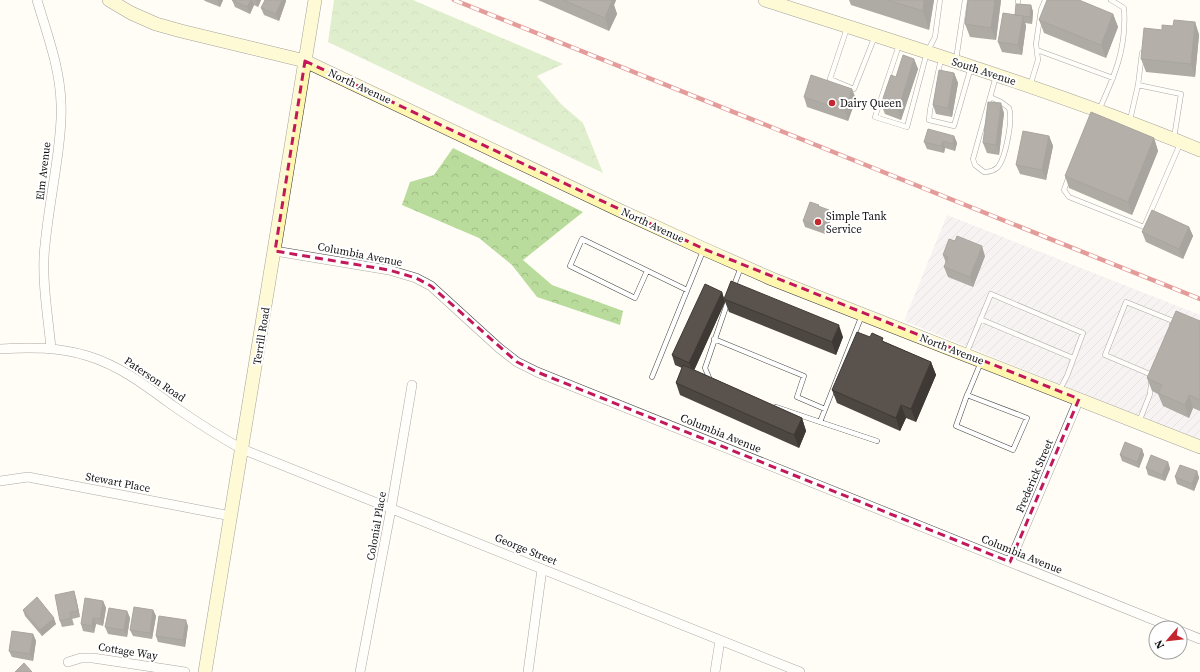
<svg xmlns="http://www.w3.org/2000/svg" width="1200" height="672" viewBox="0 0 1200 672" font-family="'Source Serif 4',serif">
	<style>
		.industrial { fill: url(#industrial-furrows) }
		.forest { fill: url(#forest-crowns) }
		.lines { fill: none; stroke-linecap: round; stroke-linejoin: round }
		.lane-casing { stroke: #444; stroke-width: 5.5 }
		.street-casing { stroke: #444; stroke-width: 10 }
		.secondary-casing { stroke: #333; stroke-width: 14 }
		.lane { stroke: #fff; stroke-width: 4.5 }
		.street { stroke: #fff; stroke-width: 9 }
		.secondary { stroke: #fff6b0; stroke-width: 13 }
		.rail-casing { stroke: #c4262e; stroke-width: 4.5 }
		.rail { stroke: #fff; stroke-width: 3; stroke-dasharray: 9; stroke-linecap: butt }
		.wall { fill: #4d4742 }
		.shaded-wall { fill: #3f3936 }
		.building { fill: #5a524d; stroke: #3f3936 }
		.marked { fill: none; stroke: #c2185b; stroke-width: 3; stroke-dasharray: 8 5; stroke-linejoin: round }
		.poi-dot { fill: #c4262e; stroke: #fff; stroke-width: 1.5 }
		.labels { text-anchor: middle; stroke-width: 4; stroke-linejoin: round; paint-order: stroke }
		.street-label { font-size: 11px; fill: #111; stroke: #fff }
		.poi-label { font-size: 11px; fill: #111; stroke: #fff; text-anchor: start }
	</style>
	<defs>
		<pattern id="industrial-furrows" width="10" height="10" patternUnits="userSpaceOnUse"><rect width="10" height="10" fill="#eee6ef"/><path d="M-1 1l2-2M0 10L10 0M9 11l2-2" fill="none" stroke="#cbc4cc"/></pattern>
		<pattern id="forest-crowns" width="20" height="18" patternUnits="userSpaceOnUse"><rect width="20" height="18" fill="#b9dc9c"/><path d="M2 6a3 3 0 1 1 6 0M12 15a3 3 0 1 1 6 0" fill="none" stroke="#9ebc85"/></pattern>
	</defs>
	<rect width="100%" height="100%" fill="#fffdf5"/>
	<path class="industrial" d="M 947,215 L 1200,315 L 1200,441 L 904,321 Z"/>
	<path class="forest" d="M 334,0 L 413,0 L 563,64 L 537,76 L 561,104 L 583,123 L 603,173 L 328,42 Z
		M 453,148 L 583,212 L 523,260 L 552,285 L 623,311 L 620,325 L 537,297 L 512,265 L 479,238 L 402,205 L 410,182 L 434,175 Z"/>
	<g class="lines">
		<defs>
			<path id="lane" d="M 1018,2 L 1018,0
				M 847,28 L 830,79 L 854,89 L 875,36
				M 899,45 L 875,117 L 907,127 L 927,52 L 935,37 L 940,0
				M 1037,50 L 1113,78
				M 941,59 L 930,110 L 929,120 L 954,126 L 971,67
				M 956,60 L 965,0
				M 1138,85 L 1142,53
				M 1030,86 L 1038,60 L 1036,44 L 1041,10 L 1045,0
				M 990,97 L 1001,102 L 1009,108 C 1013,119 1006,157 998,167 C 994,171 989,172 984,172 L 975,165 L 973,159 L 996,76
				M 1099,110 C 1115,75 1127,47 1124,8 L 1111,0
				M 1130,120 L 1138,85 L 1181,94 L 1174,138
				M 1069,176 L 1064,190 L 1069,197 L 1144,227 L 1180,144
				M 647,271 L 635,298 L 570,266 L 582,239 L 687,290
				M 733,288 L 741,267
				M 980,319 L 1073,358
				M 714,339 L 804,376 L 797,397 L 825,409
				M 966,354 L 991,294 L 1083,333 L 1067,376 L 1059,391
				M 652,377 L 703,251
				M 710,380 L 705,368 L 728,301
				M 967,395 L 1027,418 L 1013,450 L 956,426 L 967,395 L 969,391 L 981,362
				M 776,407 L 820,422 L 862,315
				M 820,422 L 877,441
				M 1139,422 L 1150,394 L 1152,375 L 1105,355 L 1126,302 L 1173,321 L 1172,324"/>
			<path id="street" d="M 37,0 C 47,34 60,68 61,103 C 62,119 60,136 58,152 C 54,183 48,214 45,245 C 41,277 48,316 51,348
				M 275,251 L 389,270 L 416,278 L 431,286 L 499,348 L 517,362 L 537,372 L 1174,628
				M 0,349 C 30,347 59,347 88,356 C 120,366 145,385 172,405 C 195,421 218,436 242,449 L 800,672
				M 0,481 L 28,477 L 231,516
				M 1010,562 L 1079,399
				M 1180,631 L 1200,639
				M 68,662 L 81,658 L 93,658 L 185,672
				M 360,672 L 391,509 L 412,385
				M 528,672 L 542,569
				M 715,672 L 720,640"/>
			<path id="secondary" d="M 109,0 L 131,13 L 156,24 L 181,31 L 305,61 L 621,211 L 704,249 L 772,279 L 1200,447
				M 765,0 C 911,47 1058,92 1200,150
				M 205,672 L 315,0"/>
		</defs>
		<use href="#lane" class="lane-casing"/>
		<use href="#street" class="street-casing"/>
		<use href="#secondary" class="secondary-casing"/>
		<use href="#lane" class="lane"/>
		<use href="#street" class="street"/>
		<use href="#secondary" class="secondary"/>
		<defs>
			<path id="rail" d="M 454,0 L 1200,299"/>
		</defs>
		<use href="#rail" class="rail-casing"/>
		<use href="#rail" class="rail"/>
	</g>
	<path class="wall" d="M 204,0 L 223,0 L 220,7 L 205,1 Z
		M 232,0 L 261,0 L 258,7 L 254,5 L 250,14 L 235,7 Z
		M 538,0 L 616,0 L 614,5 L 617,14 L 609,31 Z
		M 849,0 L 934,0 L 929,30 L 851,5 Z
		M 968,0 L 1001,0 L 996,40 L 970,37 L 965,24 Z
		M 286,1 L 279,21 L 264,15 L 261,8 Z
		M 1031,5 L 1033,12 L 1032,24 L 1025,23 L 1026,26 L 1022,55 L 1002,52 L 998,42 L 1015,15 Z
		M 1113,14 L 1118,27 L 1106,58 L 1044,33 L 1039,20 Z
		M 1195,22 L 1199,35 L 1195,77 L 1146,72 L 1141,59 L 1162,30 L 1173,26 Z
		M 914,59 L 918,69 L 901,120 L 885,114 L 881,104 L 896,77 Z
		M 954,73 L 958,83 L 952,117 L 936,114 L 933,105 Z
		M 804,97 L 856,99 L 848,121 L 807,107 Z
		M 1004,113 L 999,155 L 987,153 L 983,143 Z
		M 954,136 L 957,143 L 955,151 L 945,148 L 944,153 L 927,149 L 924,142 Z
		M 1049,136 L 1053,146 L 1046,180 L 1020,174 L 1016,165 Z
		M 1154,138 L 1158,151 L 1132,215 L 1069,188 L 1065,176 Z
		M 819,205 L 819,206 L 832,217 L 825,234 L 805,227 L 803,221 Z
		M 1189,227 L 1193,236 L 1183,259 L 1146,242 L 1142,232 Z
		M 943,255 L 985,256 L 973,287 L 948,277 L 944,267 L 946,263 Z
		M 722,292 L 725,302 L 694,370 L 802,418 L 806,431 L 799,448 L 680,395 L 676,383 L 682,368 L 675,365 L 672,355 Z
		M 724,299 L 843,337 L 836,355 L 729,312 Z
		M 1200,321 L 1200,411 L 1193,408 L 1189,418 L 1163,406 L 1158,394 L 1152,391 L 1147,378 Z
		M 870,337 L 885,342 L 931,362 L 936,375 L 916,422 L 906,418 L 900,431 L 837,403 L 832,390 Z
		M 1142,449 L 1144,455 L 1139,468 L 1122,461 L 1120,455 Z
		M 1168,462 L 1170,469 L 1165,481 L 1148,475 L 1146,468 Z
		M 1197,471 L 1199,478 L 1194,491 L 1177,484 L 1175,477 Z
		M 76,598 L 80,617 L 72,619 L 74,625 L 62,627 L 60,621 Z
		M 103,601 L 106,608 L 103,626 L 96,624 L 94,633 L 83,631 L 81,624 Z
		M 23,610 L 56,624 L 42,636 L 25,616 Z
		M 153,610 L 156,616 L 152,639 L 133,636 L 130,630 Z
		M 127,611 L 130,618 L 127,637 L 108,634 L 105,627 Z
		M 188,626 L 185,647 L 158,642 L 156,636 Z
		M 33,634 L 36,641 L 33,661 L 12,657 L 9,651 Z"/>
	<path class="shaded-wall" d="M 218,0 L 223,0 L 220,7 L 218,1 Z
		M 251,0 L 252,0 L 254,5 L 250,14 L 247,7 Z
		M 256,0 L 261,0 L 258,7 Z
		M 282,0 L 286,0 L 286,1 L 279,21 L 276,14 Z
		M 607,0 L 616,0 L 614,5 L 617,14 L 609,31 L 605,18 Z
		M 924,0 L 934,0 L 929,30 L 923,11 Z
		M 995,0 L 1001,0 L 996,40 L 991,28 Z
		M 1031,5 L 1033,12 L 1032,24 L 1030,17 Z
		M 1113,14 L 1118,27 L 1106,58 L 1101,45 Z
		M 1023,16 L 1026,26 L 1022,55 L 1018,45 Z
		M 1195,22 L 1199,35 L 1195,77 L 1191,64 Z
		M 914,59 L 918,69 L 901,120 L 898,110 Z
		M 954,73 L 958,83 L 952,117 L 948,108 Z
		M 852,89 L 856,99 L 848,121 L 845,111 Z
		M 1001,103 L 1004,113 L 999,155 L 996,145 Z
		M 954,136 L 957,143 L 955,151 L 953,144 Z
		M 1049,136 L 1053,146 L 1046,180 L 1042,170 Z
		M 1154,138 L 1158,151 L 1132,215 L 1128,202 Z
		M 943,141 L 945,148 L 944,153 L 941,146 Z
		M 829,210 L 832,217 L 825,234 L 823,227 Z
		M 1189,227 L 1193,236 L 1183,259 L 1179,249 Z
		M 982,246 L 985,256 L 973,287 L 970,277 Z
		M 722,292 L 725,302 L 693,373 L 689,363 Z
		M 839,325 L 843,337 L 836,355 L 832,342 Z
		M 931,362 L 936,375 L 916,422 L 911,409 Z
		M 1189,395 L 1193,408 L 1189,418 L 1185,405 Z
		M 901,405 L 906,418 L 900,431 L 896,418 Z
		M 802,418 L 806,431 L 799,448 L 794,435 Z
		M 1142,449 L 1144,455 L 1139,468 L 1137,462 Z
		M 1168,462 L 1170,469 L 1165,481 L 1162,475 Z
		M 1197,471 L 1199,478 L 1194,491 L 1192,484 Z
		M 74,591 L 76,598 L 80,617 L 78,611 Z
		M 103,601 L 106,608 L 103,626 L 100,619 Z
		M 153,610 L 156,616 L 152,639 L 150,633 Z
		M 127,611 L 130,618 L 127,637 L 124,630 Z
		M 70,612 L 72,619 L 74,625 L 71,618 Z
		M 54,618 L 56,624 L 42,636 L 40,630 Z
		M 93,618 L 96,624 L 94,633 L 92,626 Z
		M 186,620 L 188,626 L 185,647 L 183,640 Z
		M 33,634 L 36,641 L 33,661 L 30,654 Z"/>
	<path class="building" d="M 232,0 L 251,0 L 247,7 Z
		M 265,0 L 282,0 L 276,14 L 261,8 Z
		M 563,0 L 610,0 L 612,1 L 605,18 Z
		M 887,0 L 924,0 L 923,11 Z
		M 968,0 L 995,0 L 991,28 L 965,24 Z
		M 1047,0 L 1079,0 L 1113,14 L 1101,45 L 1039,20 Z
		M 1016,4 L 1031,5 L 1030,17 L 1015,15 Z
		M 1003,13 L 1023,16 L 1018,45 L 998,42 Z
		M 1174,20 L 1195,22 L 1191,64 L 1141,59 L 1144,28 L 1162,30 L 1162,25 L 1173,26 Z
		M 903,55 L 914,59 L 898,110 L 881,104 L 891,75 L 896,77 Z
		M 939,70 L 954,73 L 948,108 L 933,105 Z
		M 811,75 L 852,89 L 845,111 L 804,97 Z
		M 988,102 L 1001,103 L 996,145 L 983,143 Z
		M 1091,112 L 1154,138 L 1128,202 L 1065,176 Z
		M 928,129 L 954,136 L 953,144 L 943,141 L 941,146 L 924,142 Z
		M 1023,131 L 1049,136 L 1042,170 L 1016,165 Z
		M 810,202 L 819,205 L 818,206 L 829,210 L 823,227 L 803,221 Z
		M 1152,210 L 1189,227 L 1179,249 L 1142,232 Z
		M 957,236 L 982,246 L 970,277 L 944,267 L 948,257 L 943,255 L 949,239 L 955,241 Z
		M 731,281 L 839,325 L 832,342 L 724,299 Z
		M 705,284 L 722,292 L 689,363 L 672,355 Z
		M 1176,311 L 1200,321 L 1200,400 L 1189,395 L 1185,405 L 1158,393 L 1162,385 L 1147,378 Z
		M 857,332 L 870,337 L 872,333 L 883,338 L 882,341 L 931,362 L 911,409 L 901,405 L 896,418 L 832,390 Z
		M 683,365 L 802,418 L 794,435 L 676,383 Z
		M 1125,442 L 1142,449 L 1137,462 L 1120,455 Z
		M 1151,455 L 1168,462 L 1162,475 L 1146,468 Z
		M 1180,465 L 1197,471 L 1192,484 L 1175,477 Z
		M 74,591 L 78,611 L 70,612 L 71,618 L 60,621 L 55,595 Z
		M 37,597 L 54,618 L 40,630 L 23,610 Z
		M 85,598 L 103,601 L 100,619 L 93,618 L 92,626 L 81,624 Z
		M 134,607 L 153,610 L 150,633 L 130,630 Z
		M 109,608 L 127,611 L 124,630 L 105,627 Z
		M 159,616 L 186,620 L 183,640 L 156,636 Z
		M 12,631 L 33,634 L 30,654 L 9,651 Z
		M 24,663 L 32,672 L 15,672 Z"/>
	<path d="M0 0H1200V672H0ZM 305,61 L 704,249 L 1079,399 L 1010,562 L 537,372 L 517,362 L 431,286 L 416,278 L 389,270 L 275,251 Z" fill="#fffdf5" fill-opacity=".55" fill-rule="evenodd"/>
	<path class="marked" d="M 305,61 L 704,249 L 1079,399 L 1010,562 L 537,372 L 517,362 L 431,286 L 416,278 L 389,270 L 275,251 Z"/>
	<g class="poi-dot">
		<circle cx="832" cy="103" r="4"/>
		<circle cx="818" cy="222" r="4"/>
	</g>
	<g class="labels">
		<g class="street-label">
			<text transform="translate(984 71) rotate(18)" y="4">South Avenue</text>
			<text transform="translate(360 86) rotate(25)" y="4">North Avenue</text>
			<text transform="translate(43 171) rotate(-83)" y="4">Elm Avenue</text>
			<text transform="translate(653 225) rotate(25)" y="4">North Avenue</text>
			<text transform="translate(360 254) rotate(11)" y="4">Columbia Avenue</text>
			<text transform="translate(261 336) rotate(-81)" y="4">Terrill Road</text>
			<text transform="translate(952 349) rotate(21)" y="4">North Avenue</text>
			<text transform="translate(155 379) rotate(34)" y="4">Paterson Road</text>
			<text transform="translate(721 433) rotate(22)" y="4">Columbia Avenue</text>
			<text transform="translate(1034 476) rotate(-67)" y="4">Frederick Street</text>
			<text transform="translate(118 482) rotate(11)" y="4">Stewart Place</text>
			<text transform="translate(376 526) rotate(-80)" y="4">Colonial Place</text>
			<text transform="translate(526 549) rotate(22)" y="4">George Street</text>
			<text transform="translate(1022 554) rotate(22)" y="4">Columbia Avenue</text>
			<text transform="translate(128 651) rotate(9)" y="4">Cottage Way</text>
		</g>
		<g class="poi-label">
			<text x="840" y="107">Dairy Queen</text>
			<text x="826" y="220">Simple Tank<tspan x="826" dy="13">Service</tspan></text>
		</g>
	</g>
	<g transform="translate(1168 640) rotate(242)"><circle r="19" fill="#ffffff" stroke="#a0a0a0"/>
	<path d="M0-3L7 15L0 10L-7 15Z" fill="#c4262e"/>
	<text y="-6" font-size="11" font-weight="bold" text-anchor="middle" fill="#111111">N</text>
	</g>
</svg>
